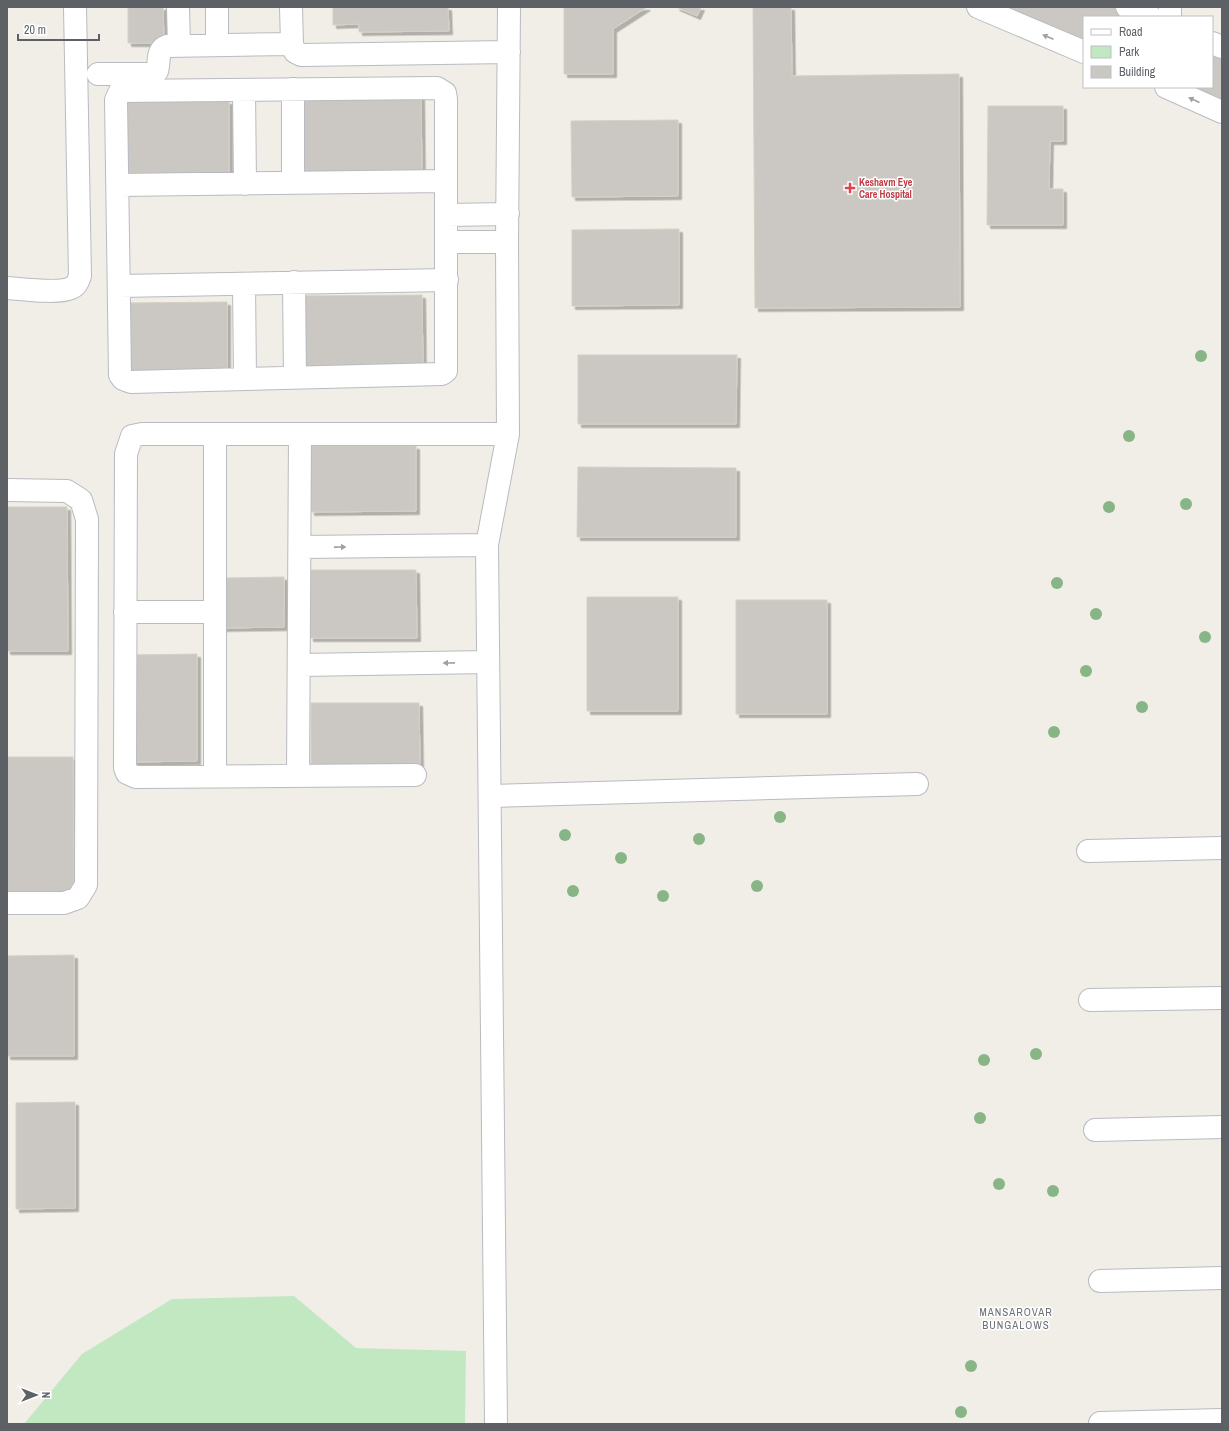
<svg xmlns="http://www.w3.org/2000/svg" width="1229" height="1431" viewBox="0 0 1229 1431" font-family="'Archivo Narrow',sans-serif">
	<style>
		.green { fill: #c2e8c2 }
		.building { fill: #cbc8c3; stroke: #d5d0c4; filter: url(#shadow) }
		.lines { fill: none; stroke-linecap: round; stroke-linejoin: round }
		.street-casing { stroke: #b8bbc0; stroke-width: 24 }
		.secondary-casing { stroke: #b9bcc2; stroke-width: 24 }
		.street { stroke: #fff; stroke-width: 22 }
		.secondary { stroke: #fff; stroke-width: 22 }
		.tree { fill: #88b586 }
		.oneway { fill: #9ea0a3 }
		.health-dot { fill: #e0444e; stroke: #fff; stroke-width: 1.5 }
		.labels { text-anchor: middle; stroke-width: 3; stroke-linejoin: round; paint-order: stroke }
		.health-label { font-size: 10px; font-weight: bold; fill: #be3a42; stroke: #fff; text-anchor: start }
		.neighbourhood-label { font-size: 11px; letter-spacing: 1px; fill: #6e7379; stroke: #fff }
	</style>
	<defs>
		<filter id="shadow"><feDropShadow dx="3.5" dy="3.5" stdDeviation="0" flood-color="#0004"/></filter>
	</defs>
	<rect width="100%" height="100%" fill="#f0eee6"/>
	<path class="green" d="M 294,1296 L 356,1348 L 466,1351 L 465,1424 L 24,1424 L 82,1354 L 172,1299 Z"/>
	<path class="building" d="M 128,7 L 163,7 L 164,43 L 128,43 Z
		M 333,7 L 448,7 L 449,31 L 359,32 L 359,24 L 333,25 Z
		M 564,7 L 647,7 L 613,29 L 613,74 L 564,74 Z
		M 676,7 L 701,7 L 697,16 Z
		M 753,7 L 791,7 L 792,76 L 959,74 L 960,307 L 755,308 Z
		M 964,7 L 1153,7 L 1177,17 L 1084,17 L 1084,57 Z
		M 1212,32 L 1222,36 L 1222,115 L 1154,87 L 1212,87 Z
		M 421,96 L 422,178 L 300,179 L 299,97 Z
		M 122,101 L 229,101 L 229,173 L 122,173 Z
		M 988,106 L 1063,106 L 1063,141 L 1050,141 L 1049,189 L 1063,189 L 1063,225 L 987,225 Z
		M 678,120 L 678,196 L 572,197 L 571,121 Z
		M 679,229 L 679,305 L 572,306 L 572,230 Z
		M 422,295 L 423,371 L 298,372 L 298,296 Z
		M 227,302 L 227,373 L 125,374 L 125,303 Z
		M 578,355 L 737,355 L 736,424 L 578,424 Z
		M 310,446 L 416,446 L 416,511 L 311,512 Z
		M 578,467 L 736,468 L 736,537 L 577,537 Z
		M 7,507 L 67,507 L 68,651 L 7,651 Z
		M 309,570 L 416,570 L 417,638 L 310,638 Z
		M 284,577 L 284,627 L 221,628 L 221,578 Z
		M 587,597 L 678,597 L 678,711 L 587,711 Z
		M 736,600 L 827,600 L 827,714 L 736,714 Z
		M 197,654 L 197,761 L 129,762 L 129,655 Z
		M 311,703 L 419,703 L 420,764 L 311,765 Z
		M 7,757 L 73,757 L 74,896 L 7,897 Z
		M 74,955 L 74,1056 L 7,1056 L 7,956 Z
		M 75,1102 L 75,1208 L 16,1209 L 16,1103 Z"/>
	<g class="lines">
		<defs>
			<path id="street" d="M 178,7 L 179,46
				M 217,7 L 217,45
				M 291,7 L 292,44 L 295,52 L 301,55 L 509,52
				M 1170,17 L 1170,7
				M 98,74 L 151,74 L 157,71 C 160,62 156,50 167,46 L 292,44
				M 437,88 L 445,93 L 446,99 L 446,371 L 442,374 L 131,382 L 123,379 L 120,375 L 116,100 L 120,91 Z
				M 293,89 L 293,183
				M 244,90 L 245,184
				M 118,185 L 446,181
				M 446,215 L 508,214
				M 446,242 L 507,242
				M 294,282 L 295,377
				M 244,284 L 245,379
				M 119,286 L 447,280
				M 7,288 C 21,289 59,294 71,288 C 77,286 78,281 80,276 L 75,7
				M 215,435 L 215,776
				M 7,490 L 67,491 L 81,500 L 87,519 L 86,885 L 78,898 L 64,903 L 7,903
				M 301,547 L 487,545
				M 125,612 L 215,612
				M 300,665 L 488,662
				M 415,775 L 136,777 L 127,773 L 125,768 L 126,454 L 132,436 L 142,434 L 508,434
				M 298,776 L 300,434
				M 490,796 L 917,784
				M 1088,851 L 1222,848
				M 1090,1000 L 1222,998
				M 1095,1130 L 1222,1127
				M 1100,1281 L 1222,1278
				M 1100,1423 L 1222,1420
				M 496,1424 L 487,545 L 508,434 L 507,242 L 509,7"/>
			<path id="secondary" d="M 978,7 L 1084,52
				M 1127,7 L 1151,17
				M 1212,43 L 1222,47
				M 1166,87 L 1222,112"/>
		</defs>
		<use href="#street" class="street-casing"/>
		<use href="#secondary" class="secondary-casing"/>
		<use href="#street" class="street"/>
		<use href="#secondary" class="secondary"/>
	</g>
	<g class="tree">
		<circle cx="1201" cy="356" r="6"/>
		<circle cx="1129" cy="436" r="6"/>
		<circle cx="1186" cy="504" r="6"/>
		<circle cx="1109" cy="507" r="6"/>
		<circle cx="1057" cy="583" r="6"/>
		<circle cx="1096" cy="614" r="6"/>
		<circle cx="1205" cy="637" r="6"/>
		<circle cx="1086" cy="671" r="6"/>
		<circle cx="1142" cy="707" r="6"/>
		<circle cx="1054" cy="732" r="6"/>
		<circle cx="780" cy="817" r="6"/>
		<circle cx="565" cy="835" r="6"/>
		<circle cx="699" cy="839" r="6"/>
		<circle cx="621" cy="858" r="6"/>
		<circle cx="757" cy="886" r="6"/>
		<circle cx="573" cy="891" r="6"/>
		<circle cx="663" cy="896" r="6"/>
		<circle cx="1036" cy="1054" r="6"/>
		<circle cx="984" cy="1060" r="6"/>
		<circle cx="980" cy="1118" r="6"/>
		<circle cx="999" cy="1184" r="6"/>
		<circle cx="1053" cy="1191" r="6"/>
		<circle cx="971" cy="1366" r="6"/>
		<circle cx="961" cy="1412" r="6"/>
	</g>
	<defs><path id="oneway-solid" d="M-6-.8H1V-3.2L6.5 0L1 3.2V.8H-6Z"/></defs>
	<g class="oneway">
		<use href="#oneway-solid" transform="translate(1048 37) rotate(-157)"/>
		<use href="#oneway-solid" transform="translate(1194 100) rotate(-156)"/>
		<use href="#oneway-solid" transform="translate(340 547) rotate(-1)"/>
		<use href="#oneway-solid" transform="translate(449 663) rotate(179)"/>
	</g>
	<path class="health-dot" d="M848 182h4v4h4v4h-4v4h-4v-4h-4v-4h4z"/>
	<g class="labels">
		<g class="health-label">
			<text x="859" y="186">Keshavm Eye<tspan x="859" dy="12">Care Hospital</tspan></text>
		</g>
		<g class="neighbourhood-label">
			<text x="1016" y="1316">MANSAROVAR<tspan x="1016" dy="13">BUNGALOWS</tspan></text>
		</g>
	</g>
	<rect width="1229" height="1431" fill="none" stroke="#5d6166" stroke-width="16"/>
	<rect x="1083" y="16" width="130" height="72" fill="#ffffff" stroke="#bec0c2"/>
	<rect x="1091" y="29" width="20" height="6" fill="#ffffff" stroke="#bec0c2"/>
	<text x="1119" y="36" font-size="12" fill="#5d6166">Road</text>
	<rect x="1091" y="46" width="20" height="12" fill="#c2e8c2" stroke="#bec0c2"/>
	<text x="1119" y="56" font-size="12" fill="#5d6166">Park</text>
	<rect x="1091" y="66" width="20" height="12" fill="#cbc8c3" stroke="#bec0c2"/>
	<text x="1119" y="76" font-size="12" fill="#5d6166">Building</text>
	<g transform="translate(36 1395) rotate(90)" stroke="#ffffff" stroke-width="3" paint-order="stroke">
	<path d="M0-3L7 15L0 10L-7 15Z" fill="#5d6166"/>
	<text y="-6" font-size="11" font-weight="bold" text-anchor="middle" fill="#5d6166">N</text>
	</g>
	<path d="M18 34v6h81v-6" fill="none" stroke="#5d6166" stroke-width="2"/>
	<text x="24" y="34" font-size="12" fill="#5d6166" stroke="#ffffff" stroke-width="3" paint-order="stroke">20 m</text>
</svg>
